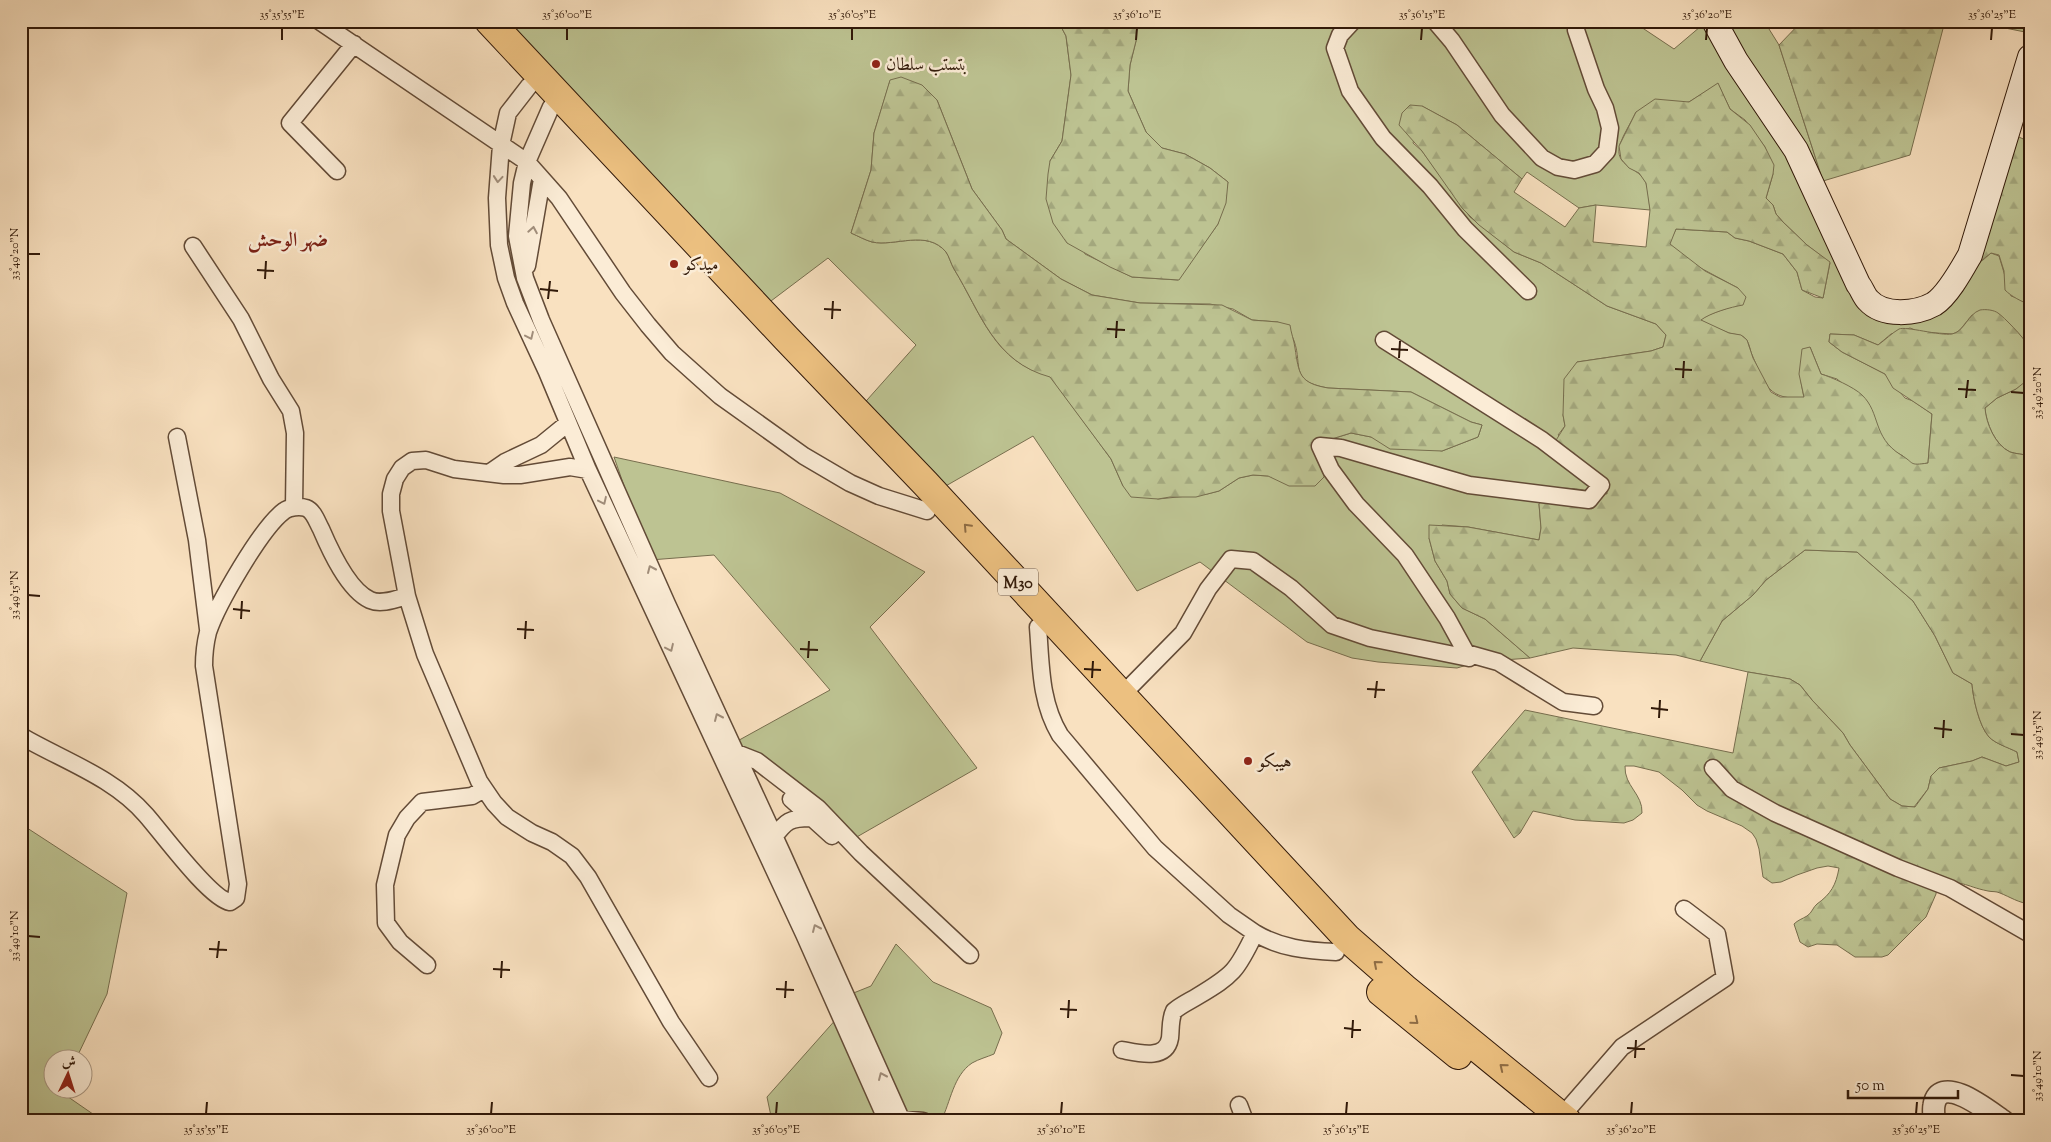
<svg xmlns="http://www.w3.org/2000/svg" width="2051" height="1142" viewBox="0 0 2051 1142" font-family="'Sorts Mill Goudy',Amiri,serif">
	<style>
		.green { fill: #bdc392; stroke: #776e4e; fill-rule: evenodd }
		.forest { fill: url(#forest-firs); stroke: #776e4e }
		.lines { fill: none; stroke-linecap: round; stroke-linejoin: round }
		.minor-casing { stroke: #634b37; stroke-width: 19 }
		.tertiary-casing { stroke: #634b37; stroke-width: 24 }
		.secondary-casing { stroke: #311909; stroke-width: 26 }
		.motorway-casing { stroke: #311909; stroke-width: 30 }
		.minor { stroke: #fbecd6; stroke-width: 16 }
		.tertiary { stroke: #fbecd6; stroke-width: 21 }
		.secondary { stroke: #fbecd6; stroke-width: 24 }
		.motorway { stroke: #ecc080; stroke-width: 28 }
		.oneway { stroke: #a08d7a }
		.oneway2 { stroke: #8e6c44 }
		.ticks { fill: none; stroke: #311909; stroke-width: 2 }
		.poi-dot { fill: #8f2418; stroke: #fbecd6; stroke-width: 2 }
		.labels { text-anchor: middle; stroke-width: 5; stroke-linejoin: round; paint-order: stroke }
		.shield { fill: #fbecd6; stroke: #6e5846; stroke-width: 1 }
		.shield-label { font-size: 16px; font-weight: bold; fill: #311909 }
		.poi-label { font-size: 18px; fill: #311909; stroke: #fbecd6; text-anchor: start }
		.quarter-label { font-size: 20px; font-weight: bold; fill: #7a1f14; stroke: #fbecd6 }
		.neatline { fill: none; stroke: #311909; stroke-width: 2 }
		.ticks-label { font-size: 12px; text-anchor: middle; fill: #311909 }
	</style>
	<defs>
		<pattern id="forest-firs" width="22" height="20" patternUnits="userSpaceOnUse" patternTransform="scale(1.25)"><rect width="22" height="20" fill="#bdc392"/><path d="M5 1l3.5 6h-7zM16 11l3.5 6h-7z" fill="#a3a77d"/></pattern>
	</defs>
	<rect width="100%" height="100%" fill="#f9e1c0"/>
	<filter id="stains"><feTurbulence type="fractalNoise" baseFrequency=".004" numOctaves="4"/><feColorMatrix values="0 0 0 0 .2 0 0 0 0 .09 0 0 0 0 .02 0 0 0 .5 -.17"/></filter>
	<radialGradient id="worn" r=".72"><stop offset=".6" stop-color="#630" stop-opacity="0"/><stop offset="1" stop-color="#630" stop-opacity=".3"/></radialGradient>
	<path class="green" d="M 497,21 L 1058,21 L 1066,36 L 1071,75 L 1062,141 L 1050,161 L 1085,254 L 1132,277 L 1178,280 L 1218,224 L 1228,182 L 1210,168 L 1185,154 L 1162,148 L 1146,132 L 1128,91 L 1130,65 L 1136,41 L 1137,21 L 1632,21 L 1674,49 L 1707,21 L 1764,21 L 1779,45 L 1823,181 L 1851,285 L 1894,303 L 1927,297 L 1953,277 L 1983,260 L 1991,253 L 1999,256 L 2011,296 L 2020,299 L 2030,305 L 2030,358 C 2024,332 2015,332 1999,314 L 1972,315 L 1959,331 L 1953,334 L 1920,332 L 1910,328 L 1891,334 L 1878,345 L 1854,335 L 1830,334 L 1829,342 L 1842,352 L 1885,374 L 1905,398 L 1913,401 L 1932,414 L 1928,463 L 1917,465 L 1909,463 L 1903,456 L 1894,451 L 1882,438 L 1872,413 L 1855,390 L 1844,385 L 1837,379 L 1821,374 L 1810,347 L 1801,382 L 1804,398 C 1769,400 1765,386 1753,357 C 1750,352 1750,344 1746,339 C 1742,334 1735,335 1729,333 C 1719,329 1709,325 1700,320 C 1710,313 1723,310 1734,306 L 1738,288 L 1695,265 L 1669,244 L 1676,229 L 1727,232 L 1735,238 L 1749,241 L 1783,254 L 1797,272 L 1802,290 L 1815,297 L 1823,298 L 1830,263 L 1807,245 L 1783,222 L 1776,214 L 1773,205 L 1766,198 L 1773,174 L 1765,147 L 1745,120 L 1730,109 L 1718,84 L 1689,102 L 1636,112 C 1631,123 1624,133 1620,144 C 1613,167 1640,167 1646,183 C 1649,191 1649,202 1650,210 L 1596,205 L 1579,208 L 1527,172 L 1522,179 L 1457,125 L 1422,106 L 1413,143 L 1422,151 L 1470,217 L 1514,252 L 1541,263 L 1607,306 L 1656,324 L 1666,335 L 1663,347 L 1651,351 L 1577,362 L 1563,415 L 1565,426 L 1558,435 L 1608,483 L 1607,495 L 1594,493 L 1539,504 L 1541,528 L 1539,540 L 1468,527 L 1442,525 L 1429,538 L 1435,561 L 1447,581 L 1450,594 L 1462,608 L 1485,619 L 1530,658 L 1477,662 L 1457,668 L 1378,662 L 1352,658 L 1307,642 L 1200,562 L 1137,591 L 1033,436 L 937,491 L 859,409 L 916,345 L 828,258 L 767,304 ZM 890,81 L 937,100 L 972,189 L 1002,230 L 1006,239 L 1061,279 L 1092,295 L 1140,303 L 1210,304 L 1233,309 L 1252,320 L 1278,322 C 1283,326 1289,331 1292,336 C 1305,363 1286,381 1328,388 L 1411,392 L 1471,422 L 1482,425 L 1478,437 L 1442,451 L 1351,433 L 1322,442 L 1268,476 L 1253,475 L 1239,478 L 1219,491 L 1207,494 L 1158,499 L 1123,486 L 1111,459 L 1050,376 C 994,363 981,313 954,269 C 951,264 949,256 946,252 C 927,229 895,247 872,242 C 865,240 858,236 851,233 L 871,170 L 874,133 Z
		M 2028,378 L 2030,378 L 2030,456 C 2023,454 2016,454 2010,452 C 1995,445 1986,423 1985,408 L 1997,398 L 2016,389 Z
		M 614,457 L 780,493 L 925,572 L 870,627 L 977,768 L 855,838 L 732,744 L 830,690 L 714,555 L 650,560 Z
		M 1805,550 L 1857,552 L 1913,601 L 1935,636 L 1953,673 L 1972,684 C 1973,698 1979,726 1989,737 C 1996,744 2008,747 2017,752 L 2019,762 L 2006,766 L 1982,757 L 1972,761 L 1939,768 L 1931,776 L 1928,789 L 1914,807 L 1902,806 L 1890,799 L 1850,745 L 1843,733 L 1812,700 L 1800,685 L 1790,679 L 1748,672 L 1700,661 L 1722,621 L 1753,595 L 1766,580 Z
		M 21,824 L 127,893 L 107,994 L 76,1059 L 52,1060 L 52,1090 L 62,1090 L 61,1092 L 103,1121 L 21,1121 Z
		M 896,944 L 933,982 L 991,1008 L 1002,1033 L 994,1054 C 987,1057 979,1059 972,1063 C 953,1076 951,1101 941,1121 L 772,1121 L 767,1097 L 838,1017 L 851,994 L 871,986 Z"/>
	<path class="forest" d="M 1058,21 L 1137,21 L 1136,41 L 1130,65 L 1128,91 L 1146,132 L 1162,148 L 1185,154 L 1210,168 L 1228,182 L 1226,203 L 1218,224 L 1179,280 L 1132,277 L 1110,267 L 1067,243 L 1053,223 L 1046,199 L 1048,174 L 1050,161 L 1062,141 L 1071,75 L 1066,36 Z
		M 1802,21 L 1945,21 L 1910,155 L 1823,181 L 1779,45 Z
		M 1970,21 L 2030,21 L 2030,33 Z
		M 901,77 L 922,85 L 937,100 L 972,189 L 1002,230 L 1006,239 L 1061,279 L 1092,295 L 1140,303 L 1222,305 L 1252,320 L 1278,322 L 1290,325 C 1291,333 1294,340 1295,348 C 1299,374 1299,383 1328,388 L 1411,392 L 1471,422 L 1482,425 L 1478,437 L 1442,451 L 1390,449 L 1371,437 L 1351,433 L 1322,442 L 1325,465 L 1324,477 L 1315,486 L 1289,486 L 1268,476 L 1253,475 L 1239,478 L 1219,491 L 1196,497 L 1170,497 L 1158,499 L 1131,497 L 1123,486 L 1111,459 L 1050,377 C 994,362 981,313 954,269 C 951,264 949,256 946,252 C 927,229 895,247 872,242 C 865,240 858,236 851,233 L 871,170 L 874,133 L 890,80 Z
		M 1718,83 L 1730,109 L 1750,125 L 1765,147 L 1774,165 L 1773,174 L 1766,198 L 1773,205 L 1776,214 L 1783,222 L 1807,245 L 1830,262 L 1823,298 L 1802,290 L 1797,272 L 1783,254 L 1749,241 L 1735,238 L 1727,232 L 1676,229 L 1670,244 L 1705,271 L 1738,288 L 1746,297 L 1743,305 C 1731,307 1710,313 1701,320 L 1729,333 L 1741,335 L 1747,340 L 1753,358 L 1771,392 L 1780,397 L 1804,397 L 1799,374 L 1802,349 L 1810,347 L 1821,374 C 1831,377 1854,387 1862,395 C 1881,413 1872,437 1901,455 C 1915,463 1908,466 1928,463 L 1932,414 L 1893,388 L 1885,374 L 1842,352 L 1829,342 L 1830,334 L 1854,335 L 1878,345 C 1885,340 1892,333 1899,329 C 1906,326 1940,336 1952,334 C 1964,332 1968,314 1980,310 C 1986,309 1994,310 1998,313 C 2004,317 2024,338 2027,344 C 2031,355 2030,367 2030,378 L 2016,389 L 1997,398 L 1985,408 C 1986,423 1995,445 2010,452 C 2016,454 2023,454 2030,456 L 2030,904 C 2019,903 2010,897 2000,893 C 1996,891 1992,892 1988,891 C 1963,886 1964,879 1937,886 L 1936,894 L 1926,917 L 1888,955 L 1882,957 L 1855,957 L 1837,945 L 1817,944 L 1808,947 L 1800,942 L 1794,924 C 1798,920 1802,919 1807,916 C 1812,913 1813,907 1817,904 C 1831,894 1836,885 1839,868 L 1828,866 L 1817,868 L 1797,875 L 1781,882 L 1772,883 L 1763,877 L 1759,849 L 1756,839 L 1752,833 L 1742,826 L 1707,811 L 1697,805 L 1682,790 L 1659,772 L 1634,766 L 1625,766 C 1624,786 1643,794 1642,813 L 1633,820 L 1624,823 L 1575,820 L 1533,811 L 1520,833 L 1514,838 L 1472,772 L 1525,710 L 1733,753 L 1748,672 L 1790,679 L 1800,685 L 1812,700 L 1843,733 L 1850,745 L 1890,799 L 1902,806 L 1915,807 L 1928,789 L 1931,776 L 1939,768 L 1972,761 L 1982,757 L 2006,766 L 2019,762 L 2017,752 C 2007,747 1996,744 1989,737 C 1979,726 1973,698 1972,684 L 1953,673 L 1935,636 L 1913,601 L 1857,552 L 1805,550 L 1766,580 L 1753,595 L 1722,621 L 1700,661 L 1676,655 L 1573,648 L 1530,658 L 1485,619 L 1462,608 L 1450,594 L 1447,581 L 1435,561 L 1429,538 L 1429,525 L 1468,527 L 1539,540 L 1541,528 L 1539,504 L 1544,492 C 1566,484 1585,491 1607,494 L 1607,483 L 1553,445 L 1565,426 L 1563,415 L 1564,379 L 1577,362 L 1651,351 L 1663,347 L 1666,335 L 1656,324 L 1607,306 L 1541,263 L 1514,252 L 1479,225 L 1462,208 L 1422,151 L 1399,125 L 1402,113 L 1410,105 L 1422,106 L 1457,125 L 1522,179 L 1514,192 L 1565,227 L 1579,208 L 1596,205 L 1593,242 L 1646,247 L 1650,210 L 1646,183 L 1639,173 L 1629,168 L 1621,159 L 1619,146 L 1636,112 L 1655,99 L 1689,102 Z
		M 2010,133 L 2030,142 L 2030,305 C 2021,301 2012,297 2005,290 L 2004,271 L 1999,255 L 1991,253 L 1977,264 Z"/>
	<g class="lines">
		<defs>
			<path id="minor" d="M 319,21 L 527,162 L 559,198 L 623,293 L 648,325 L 672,353 L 720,396 L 804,456 L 850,483 L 879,496 L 927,511
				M 1353,21 L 1340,35 L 1335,48 L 1350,91 L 1383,138 L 1430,186 L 1465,229 L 1528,291
				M 1435,21 L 1452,41 L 1502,115 L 1542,158 L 1558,167 L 1574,170 L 1595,164 L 1607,151 L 1610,128 L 1605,108 L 1596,89 L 1576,30 L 1576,21
				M 529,86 L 508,113 L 501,145 L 497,198 L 499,245 L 506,278 L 515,303 L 547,372 L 588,470 L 804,934 L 887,1121
				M 551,107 L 527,162 L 522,183 L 517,236 L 525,278 L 541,320 L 667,604 L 782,853 L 902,1121
				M 337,171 L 290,123 L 354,44
				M 193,246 L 241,319 L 271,379 L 291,411 L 295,433 L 294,507
				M 527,266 L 542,179
				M 177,437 L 197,540 L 208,629
				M 588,470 L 570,467 L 520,475 L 504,475 L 454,469 L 426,460 L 412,461 L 402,468 L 395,479 L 391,494 L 391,511 L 407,596 L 425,654 L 479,781 L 494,803 L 507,817 L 532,833 L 552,842 L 572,856 L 588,877 L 671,1022 L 709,1078
				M 489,473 L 505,462 L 541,445 L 568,423
				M 1038,627 C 1041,665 1040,702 1060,735 L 1155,848 L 1229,915 L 1255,933
				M 1466,653 L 1498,662 L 1563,702 L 1594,706
				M 1122,695 L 1183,633 L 1208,589 L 1231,559 L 1253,561 L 1291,588 L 1332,625 L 1370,638 L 1469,658 L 1447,618 L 1405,555 L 1356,504 L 1331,470 L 1320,446 L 1341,448 L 1469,485 L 1589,500 L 1601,485 L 1542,440 L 1384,340
				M 21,736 C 64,761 113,777 146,815 C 162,833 210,899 230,902 L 236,898 L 238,884 L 204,666 C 204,655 205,644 208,632 C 217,605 261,528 284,511 C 289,507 300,506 306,508 C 314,511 317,522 321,529 C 330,550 348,590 370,600 C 381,605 396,599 407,596
				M 729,750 L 757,761 L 818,808 L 861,853 L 970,955
				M 1713,768 L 1732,789 L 1775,813 L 1898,868 L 1950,888 L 2030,934
				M 791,799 L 832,836
				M 774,837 C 786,821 790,818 810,818
				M 427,965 L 400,942 L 386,923 L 385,885 L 397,835 L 407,818 L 422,802 L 472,796 L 484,789
				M 1122,1050 C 1138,1053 1166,1061 1170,1038 C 1171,1029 1170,1019 1174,1011 C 1181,1005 1190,1001 1198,996 C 1233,975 1237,971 1255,933 C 1280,948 1307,951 1336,952
				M 1239,1105 L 1245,1121
				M 1562,1116 L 1622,1047 L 1725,978 L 1717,934 L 1684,909
				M 901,1119 L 923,1121"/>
			<path id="tertiary" d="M 1934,1121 C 1934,1116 1933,1110 1934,1105 C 1940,1071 1991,1113 2003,1121"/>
			<path id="secondary" d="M 1714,21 L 1736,61 L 1796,150 L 1858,284 C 1862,289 1864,296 1868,300 C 1883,317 1916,314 1934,304 C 1948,295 1962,269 1970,255 L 2030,57"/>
			<path id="motorway" d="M 489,21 L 786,338 L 925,483 L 1347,938 L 1404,988 L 1567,1121
				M 1381,992 L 1458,1055"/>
		</defs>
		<use href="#minor" class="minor-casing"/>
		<use href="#tertiary" class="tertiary-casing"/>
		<use href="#secondary" class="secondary-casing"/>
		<use href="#motorway" class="motorway-casing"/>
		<use href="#minor" class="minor"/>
		<use href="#tertiary" class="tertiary"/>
		<use href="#secondary" class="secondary"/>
		<use href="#motorway" class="motorway"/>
	</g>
	<defs><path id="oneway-chevron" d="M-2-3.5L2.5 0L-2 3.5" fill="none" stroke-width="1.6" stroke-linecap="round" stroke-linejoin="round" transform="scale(1.25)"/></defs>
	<g class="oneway">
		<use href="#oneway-chevron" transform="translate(498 179) rotate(95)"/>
		<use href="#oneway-chevron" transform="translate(533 230) rotate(-80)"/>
		<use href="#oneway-chevron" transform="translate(530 336) rotate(65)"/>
		<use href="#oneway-chevron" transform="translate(603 501) rotate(65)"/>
		<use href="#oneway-chevron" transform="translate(651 569) rotate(-114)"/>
		<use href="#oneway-chevron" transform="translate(670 648) rotate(65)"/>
		<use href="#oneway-chevron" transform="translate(718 717) rotate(-114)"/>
		<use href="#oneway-chevron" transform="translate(816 928) rotate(-114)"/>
		<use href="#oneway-chevron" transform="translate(882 1076) rotate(-114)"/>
	</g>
	<g class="oneway2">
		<use href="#oneway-chevron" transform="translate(967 527) rotate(-133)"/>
		<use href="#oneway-chevron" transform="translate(1377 964) rotate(-139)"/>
		<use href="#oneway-chevron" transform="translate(1415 1021) rotate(39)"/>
		<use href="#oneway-chevron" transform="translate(1503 1067) rotate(-141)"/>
	</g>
	<path class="ticks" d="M 282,40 L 282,28M 567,40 L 567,28M 852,40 L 852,28M 1136,40 L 1137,28M 1421,40 L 1422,28M 1706,40 L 1707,28M 1991,40 L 1992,28M 28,254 L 40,254M 257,270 L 274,271M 265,279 L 266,261M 540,289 L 558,291M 548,299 L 550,281M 824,309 L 841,310M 832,319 L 833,301M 1107,329 L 1125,330M 1116,338 L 1117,321M 1391,349 L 1408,350M 1399,358 L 1400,341M 1675,369 L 1692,370M 1683,378 L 1684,361M 1958,389 L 1976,390M 2011,392 L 2024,393M 1966,398 L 1968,380M 28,595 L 40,596M 233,609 L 250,611M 241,619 L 242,601M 517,629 L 534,630M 525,639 L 526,621M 800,649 L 818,650M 808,658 L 809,641M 1084,669 L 1101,670M 1092,678 L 1093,661M 1367,689 L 1385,690M 1375,698 L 1377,681M 1651,708 L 1668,710M 1659,718 L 1660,700M 1934,728 L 1952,730M 2011,734 L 2024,735M 1943,738 L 1944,720M 28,936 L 40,937M 209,949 L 227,950M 217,958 L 219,941M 493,969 L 510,970M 501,978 L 502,961M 776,989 L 794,990M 785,998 L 786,981M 1060,1009 L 1077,1010M 1068,1018 L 1069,1000M 1344,1028 L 1361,1030M 1352,1038 L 1353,1020M 1627,1048 L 1645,1049M 1635,1058 L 1636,1040M 2011,1075 L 2024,1076M 206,1114 L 207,1102M 491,1114 L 492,1102M 776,1114 L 777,1102M 1061,1114 L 1062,1102M 1346,1114 L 1347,1102M 1631,1114 L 1632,1102M 1916,1114 L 1917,1102"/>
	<g class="poi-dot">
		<circle cx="876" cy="64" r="5"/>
		<circle cx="674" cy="264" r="5"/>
		<circle cx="1248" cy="761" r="5"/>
	</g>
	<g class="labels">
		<rect class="shield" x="998" y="568.5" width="40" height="27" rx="4"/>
		<g class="shield-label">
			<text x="1018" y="588">M30</text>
		</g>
		<g class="poi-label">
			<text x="886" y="70">بتستب سلطان</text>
			<text x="684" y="270">ميدكو</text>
			<text x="1258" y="767">هيبكو</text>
		</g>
		<g class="quarter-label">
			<text x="288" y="246">ضهر الوحش</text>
		</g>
	</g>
	<rect width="2051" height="1142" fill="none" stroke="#f9e1c0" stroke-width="55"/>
	<g transform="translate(68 1074) rotate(4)"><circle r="24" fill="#fbecd6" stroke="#aa9884"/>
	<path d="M0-4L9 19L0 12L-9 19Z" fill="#8f2418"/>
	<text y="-8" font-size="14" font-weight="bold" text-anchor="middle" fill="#311909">ش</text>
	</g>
	<path d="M1848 1090v8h110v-8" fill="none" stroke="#311909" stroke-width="2.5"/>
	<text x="1856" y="1090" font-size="15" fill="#311909" stroke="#fbecd6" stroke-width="4" paint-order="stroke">50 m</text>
	<rect x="28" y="28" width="1996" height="1086" class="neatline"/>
	<g class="ticks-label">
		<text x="282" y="18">35°35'55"E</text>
		<text x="567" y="18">35°36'00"E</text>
		<text x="852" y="18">35°36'05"E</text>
		<text x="1137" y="18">35°36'10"E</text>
		<text x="1422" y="18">35°36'15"E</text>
		<text x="1707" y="18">35°36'20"E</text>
		<text x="1992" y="18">35°36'25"E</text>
		<text transform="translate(14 254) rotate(-90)" y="4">33°49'20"N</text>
		<text transform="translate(2037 393) rotate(-90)" y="4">33°49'20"N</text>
		<text transform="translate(14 595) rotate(-90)" y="4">33°49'15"N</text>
		<text transform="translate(2037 735) rotate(-90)" y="4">33°49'15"N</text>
		<text transform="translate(14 936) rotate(-90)" y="4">33°49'10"N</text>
		<text transform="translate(2037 1076) rotate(-90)" y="4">33°49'10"N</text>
		<text x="206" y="1133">35°35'55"E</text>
		<text x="491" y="1133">35°36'00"E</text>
		<text x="776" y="1133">35°36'05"E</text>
		<text x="1061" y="1133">35°36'10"E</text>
		<text x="1346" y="1133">35°36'15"E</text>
		<text x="1631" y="1133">35°36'20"E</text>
		<text x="1916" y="1133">35°36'25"E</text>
	</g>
	<rect width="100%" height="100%" filter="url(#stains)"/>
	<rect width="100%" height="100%" fill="url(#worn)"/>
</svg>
